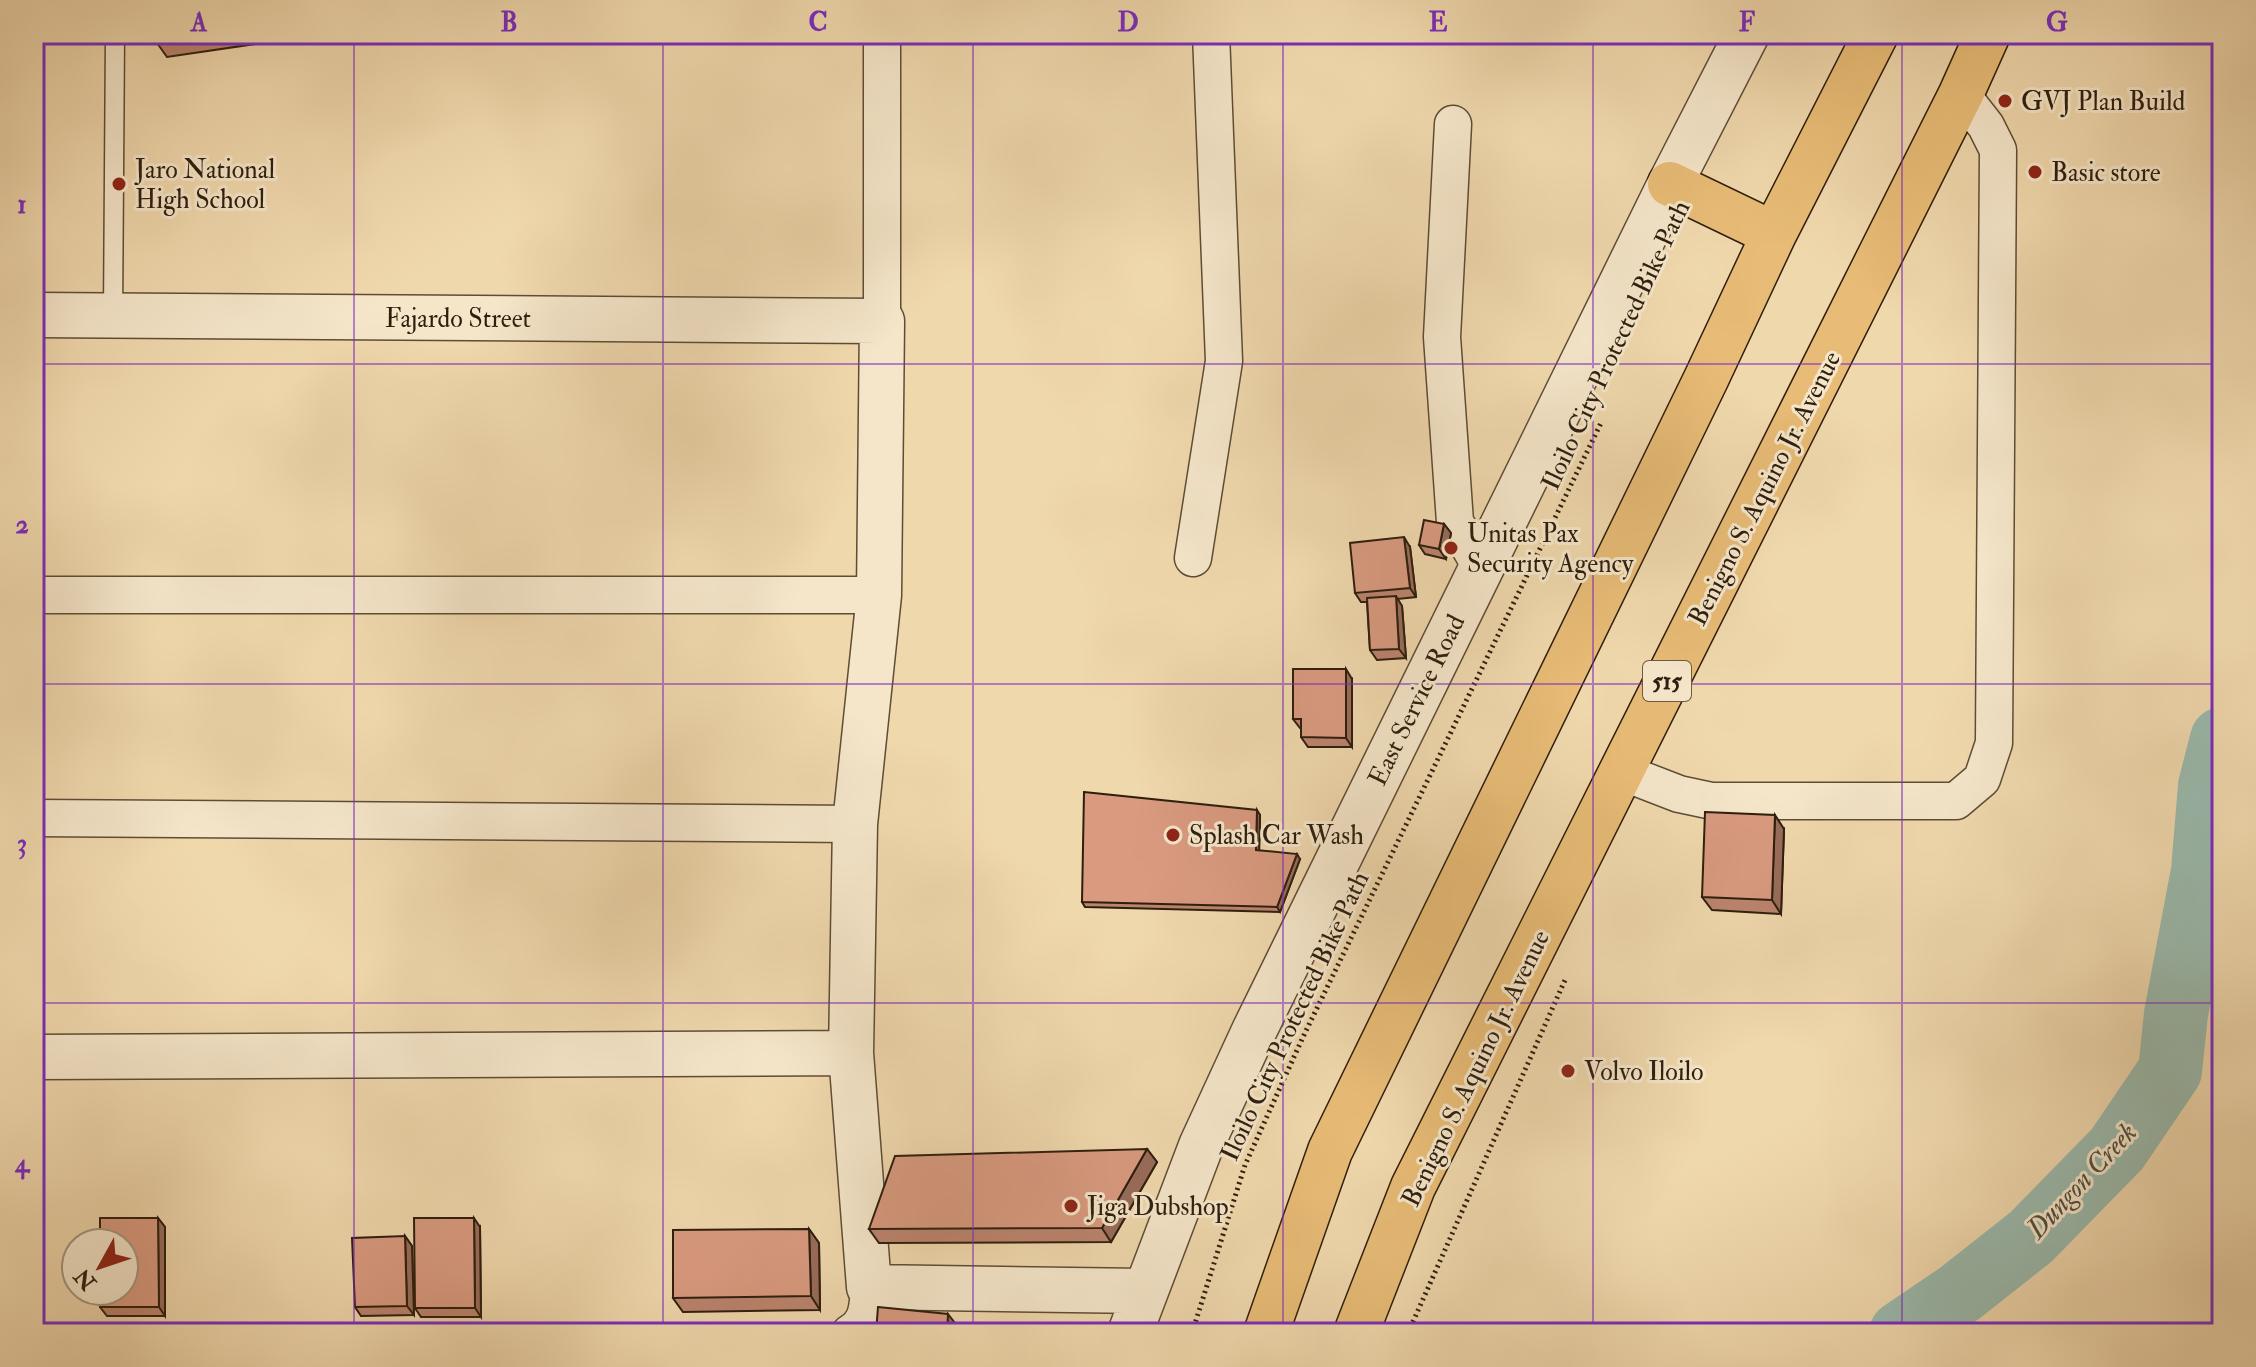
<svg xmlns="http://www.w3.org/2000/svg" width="2256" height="1367" viewBox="0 0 2256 1367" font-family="'IM FELL Double Pica',serif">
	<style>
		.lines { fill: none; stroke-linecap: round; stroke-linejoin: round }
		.river { stroke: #9ab9ac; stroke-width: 64 }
		.service-casing { stroke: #5e4c36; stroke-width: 21 }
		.minor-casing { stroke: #5e4c36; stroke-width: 39 }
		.tertiary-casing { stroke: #5e4c36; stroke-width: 47 }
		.trunk-casing { stroke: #2e1e0e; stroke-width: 47 }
		.path { stroke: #2e1e0e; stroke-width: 5; stroke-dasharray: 2 4; stroke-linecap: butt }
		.service { stroke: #f5e6ca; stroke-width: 18 }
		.minor { stroke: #f5e6ca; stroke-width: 36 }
		.tertiary { stroke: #f5e6ca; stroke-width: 44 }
		.trunk { stroke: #e8bc76; stroke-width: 44 }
		.wall { fill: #bb846e; stroke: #2e1e0e; stroke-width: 2 }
		.shaded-wall { fill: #986c5a; stroke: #2e1e0e; stroke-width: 2 }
		.building { fill: #d99a80; stroke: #2e1e0e; stroke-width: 2 }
		.grid { fill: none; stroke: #7b2cbf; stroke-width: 2; stroke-opacity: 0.55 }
		.poi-dot { fill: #8f2418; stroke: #f5e6ca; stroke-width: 3 }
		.labels { text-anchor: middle; stroke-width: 6; stroke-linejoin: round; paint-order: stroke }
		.shield { fill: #f5e6ca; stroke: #6a5a46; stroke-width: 2 }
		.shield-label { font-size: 24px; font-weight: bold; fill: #2e1e0e }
		.poi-label { font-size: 26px; fill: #2e1e0e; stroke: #f5e6ca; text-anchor: start }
		.street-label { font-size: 26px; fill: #2e1e0e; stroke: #f5e6ca }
		.water-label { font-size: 28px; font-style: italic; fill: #4e4c3d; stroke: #f5e6ca }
		.neatline { fill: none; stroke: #7b2cbf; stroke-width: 3 }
		.grid-label { font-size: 26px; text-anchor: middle; font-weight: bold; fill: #7b2cbf }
	</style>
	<rect width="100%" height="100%" fill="#f0d8ad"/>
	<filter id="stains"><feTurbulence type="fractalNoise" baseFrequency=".0025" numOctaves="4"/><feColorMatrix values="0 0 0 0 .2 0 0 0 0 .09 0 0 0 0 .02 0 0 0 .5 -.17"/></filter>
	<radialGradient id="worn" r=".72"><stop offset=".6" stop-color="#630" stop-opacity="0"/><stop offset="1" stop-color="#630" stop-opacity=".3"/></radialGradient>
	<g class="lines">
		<path class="river" d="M 1901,1333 L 1960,1293 L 2031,1237 L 2117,1149 L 2170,1071 L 2176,1014 L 2203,871 L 2210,786 L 2222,739"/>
		<defs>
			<path id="service" d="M 113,315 L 115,34"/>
			<path id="minor" d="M 882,34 L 882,321
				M 1453,124 L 1442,337 L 1455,522 L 1481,567
				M 1193,558 L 1224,361 L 1211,34
				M 34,595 L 879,595
				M 1622,772 L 1679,794 L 1712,801 L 1956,801 L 1982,779 L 1994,743 L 1998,150 L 1986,126 L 1961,94
				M 34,818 L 855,824
				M 850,1333 C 868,1323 868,1305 869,1287"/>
			<path id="tertiary" d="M 34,315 L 882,321 L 879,595 L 855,824 L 851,1053
				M 34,1057 L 851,1053 L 869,1287 L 1144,1291
				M 1130,1333 L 1201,1146 L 1254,1031 L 1670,184 L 1747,34"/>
			<path id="trunk" d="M 1670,184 L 1774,234
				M 1266,1333 L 1330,1151 L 1706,379 L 1774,234 L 1876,34
				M 1356,1333 L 1413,1187 L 1961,94 L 1988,34"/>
		</defs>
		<use href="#service" class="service-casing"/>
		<use href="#minor" class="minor-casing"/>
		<use href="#tertiary" class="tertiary-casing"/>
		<use href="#trunk" class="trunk-casing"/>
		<path class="path" d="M 1192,1333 L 1245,1165 L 1303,1037 L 1601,423
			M 1408,1333 L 1565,980"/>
		<use href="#service" class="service"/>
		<use href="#minor" class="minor"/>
		<use href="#tertiary" class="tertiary"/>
		<use href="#trunk" class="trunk"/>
	</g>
	<path class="wall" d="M 156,34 L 323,34 L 167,57 L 157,43 Z
		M 1444,524 L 1451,533 L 1446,559 L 1425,554 L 1419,545 Z
		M 1410,547 L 1416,597 L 1397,599 L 1402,606 L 1406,658 L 1377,660 L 1370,650 L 1367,602 L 1361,602 L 1355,593 Z
		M 1352,679 L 1352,747 L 1308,747 L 1301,737 L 1301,728 L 1300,728 L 1293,719 Z
		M 1260,815 L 1259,851 L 1300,859 L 1280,912 L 1085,907 L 1082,902 Z
		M 1784,829 L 1781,914 L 1712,910 L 1702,897 Z
		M 1147,1149 L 1157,1162 L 1111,1242 L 879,1243 L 869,1229 Z
		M 158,1218 L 165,1227 L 165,1316 L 107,1316 L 100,1307 Z
		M 480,1227 L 481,1317 L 421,1317 L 415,1308 Z
		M 809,1229 L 819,1243 L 820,1310 L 683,1312 L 673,1298 Z
		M 405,1236 L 412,1246 L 414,1315 L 361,1316 L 355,1307 Z"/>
	<path class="shaded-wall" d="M 1444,524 L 1451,533 L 1446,559 L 1439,549 Z
		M 1404,537 L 1410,547 L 1416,597 L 1410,588 Z
		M 1396,596 L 1402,606 L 1406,658 L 1399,649 Z
		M 1346,669 L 1352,679 L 1352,747 L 1346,738 Z
		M 1257,810 L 1260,815 L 1259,855 L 1256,850 Z
		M 1775,815 L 1784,829 L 1781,914 L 1772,900 Z
		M 1297,854 L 1300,859 L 1280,912 L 1277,907 Z
		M 1147,1149 L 1157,1162 L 1111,1242 L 1102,1228 Z
		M 158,1218 L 165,1227 L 165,1316 L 159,1307 Z
		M 474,1218 L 480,1227 L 481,1317 L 475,1308 Z
		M 809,1229 L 819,1243 L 820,1310 L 811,1296 Z
		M 405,1236 L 412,1246 L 414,1315 L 407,1306 Z
		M 948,1314 L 955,1323 L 954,1333 L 947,1333 Z"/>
	<path class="building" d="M 156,34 L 220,34 L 157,43 Z
		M 1424,520 L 1444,524 L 1439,549 L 1419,545 Z
		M 1404,537 L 1410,588 L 1355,593 L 1350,543 Z
		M 1396,596 L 1399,649 L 1370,650 L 1367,598 Z
		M 1293,669 L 1346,669 L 1346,738 L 1301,737 L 1301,719 L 1293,719 Z
		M 1084,792 L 1257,810 L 1256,850 L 1297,854 L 1277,907 L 1082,902 Z
		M 1705,812 L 1775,815 L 1772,900 L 1702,897 Z
		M 1147,1149 L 1102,1228 L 869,1229 L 895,1156 Z
		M 100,1218 L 158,1218 L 159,1307 L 100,1307 L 100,1291 L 124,1291 L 124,1243 L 100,1243 Z
		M 414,1218 L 474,1218 L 475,1308 L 415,1308 Z
		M 809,1229 L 811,1296 L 673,1298 L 673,1230 Z
		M 405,1236 L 407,1306 L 355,1307 L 352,1238 Z
		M 878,1307 L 948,1314 L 947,1333 L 876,1333 Z"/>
	<path class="grid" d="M 354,34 L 354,1333M 663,34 L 663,1333M 973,34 L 973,1333M 1283,34 L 1283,1333M 1593,34 L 1593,1333M 1902,34 L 1902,1333M 34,364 L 2222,364M 34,684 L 2222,684M 34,1003 L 2222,1003"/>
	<g class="poi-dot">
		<circle cx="2005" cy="101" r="8"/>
		<circle cx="2035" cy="172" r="8"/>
		<circle cx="119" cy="184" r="8"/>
		<circle cx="1451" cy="548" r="8"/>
		<circle cx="1173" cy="835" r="8"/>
		<circle cx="1568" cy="1071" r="8"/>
		<circle cx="1071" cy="1206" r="8"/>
	</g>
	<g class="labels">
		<rect class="shield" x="1643" y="661" width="48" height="40" rx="6"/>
		<g class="shield-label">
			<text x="1667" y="689">515</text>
		</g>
		<g class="poi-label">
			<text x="2021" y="110">GVJ Plan Build</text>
			<text x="135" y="178">Jaro National<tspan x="135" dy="30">High School</tspan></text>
			<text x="2051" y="181">Basic store</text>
			<text x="1467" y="542">Unitas Pax<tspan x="1467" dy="30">Security Agency</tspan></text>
			<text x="1189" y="844">Splash Car Wash</text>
			<text x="1584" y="1080">Volvo Iloilo</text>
			<text x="1087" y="1215">Jiga Dubshop</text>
		</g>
		<g class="street-label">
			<text x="458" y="327">Fajardo Street</text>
			<text transform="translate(1615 345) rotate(-65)" y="9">Iloilo City Protected Bike Path</text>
			<text transform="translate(1764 488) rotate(-63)" y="9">Benigno S. Aquino Jr. Avenue</text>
			<text transform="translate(1416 700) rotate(-64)" y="9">East Service Road</text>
			<text transform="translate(1294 1016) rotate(-65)" y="9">Iloilo City Protected Bike Path</text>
			<text transform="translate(1475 1068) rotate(-64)" y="9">Benigno S. Aquino Jr. Avenue</text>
		</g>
		<g class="water-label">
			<text transform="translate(2081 1180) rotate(-47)" y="10">Dungon Creek</text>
		</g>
	</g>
	<rect width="2256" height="1367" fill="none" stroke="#f0d8ad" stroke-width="88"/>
	<g transform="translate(100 1267) rotate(230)"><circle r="38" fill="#f5e6ca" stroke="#a5967f" stroke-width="2"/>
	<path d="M0-6L14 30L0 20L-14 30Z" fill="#8f2418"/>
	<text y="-12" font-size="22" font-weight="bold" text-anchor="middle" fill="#2e1e0e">N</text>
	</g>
	<rect x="44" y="44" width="2168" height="1279" class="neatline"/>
	<g class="grid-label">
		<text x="199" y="31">A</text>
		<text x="509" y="31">B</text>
		<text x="818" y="31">C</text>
		<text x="1128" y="31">D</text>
		<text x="1438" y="31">E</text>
		<text x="1747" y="31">F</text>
		<text x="2057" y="31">G</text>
		<text x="22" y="213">1</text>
		<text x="22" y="533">2</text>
		<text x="22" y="852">3</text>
		<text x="22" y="1172">4</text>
	</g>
	<rect width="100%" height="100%" filter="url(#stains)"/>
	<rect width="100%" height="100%" fill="url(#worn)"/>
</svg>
